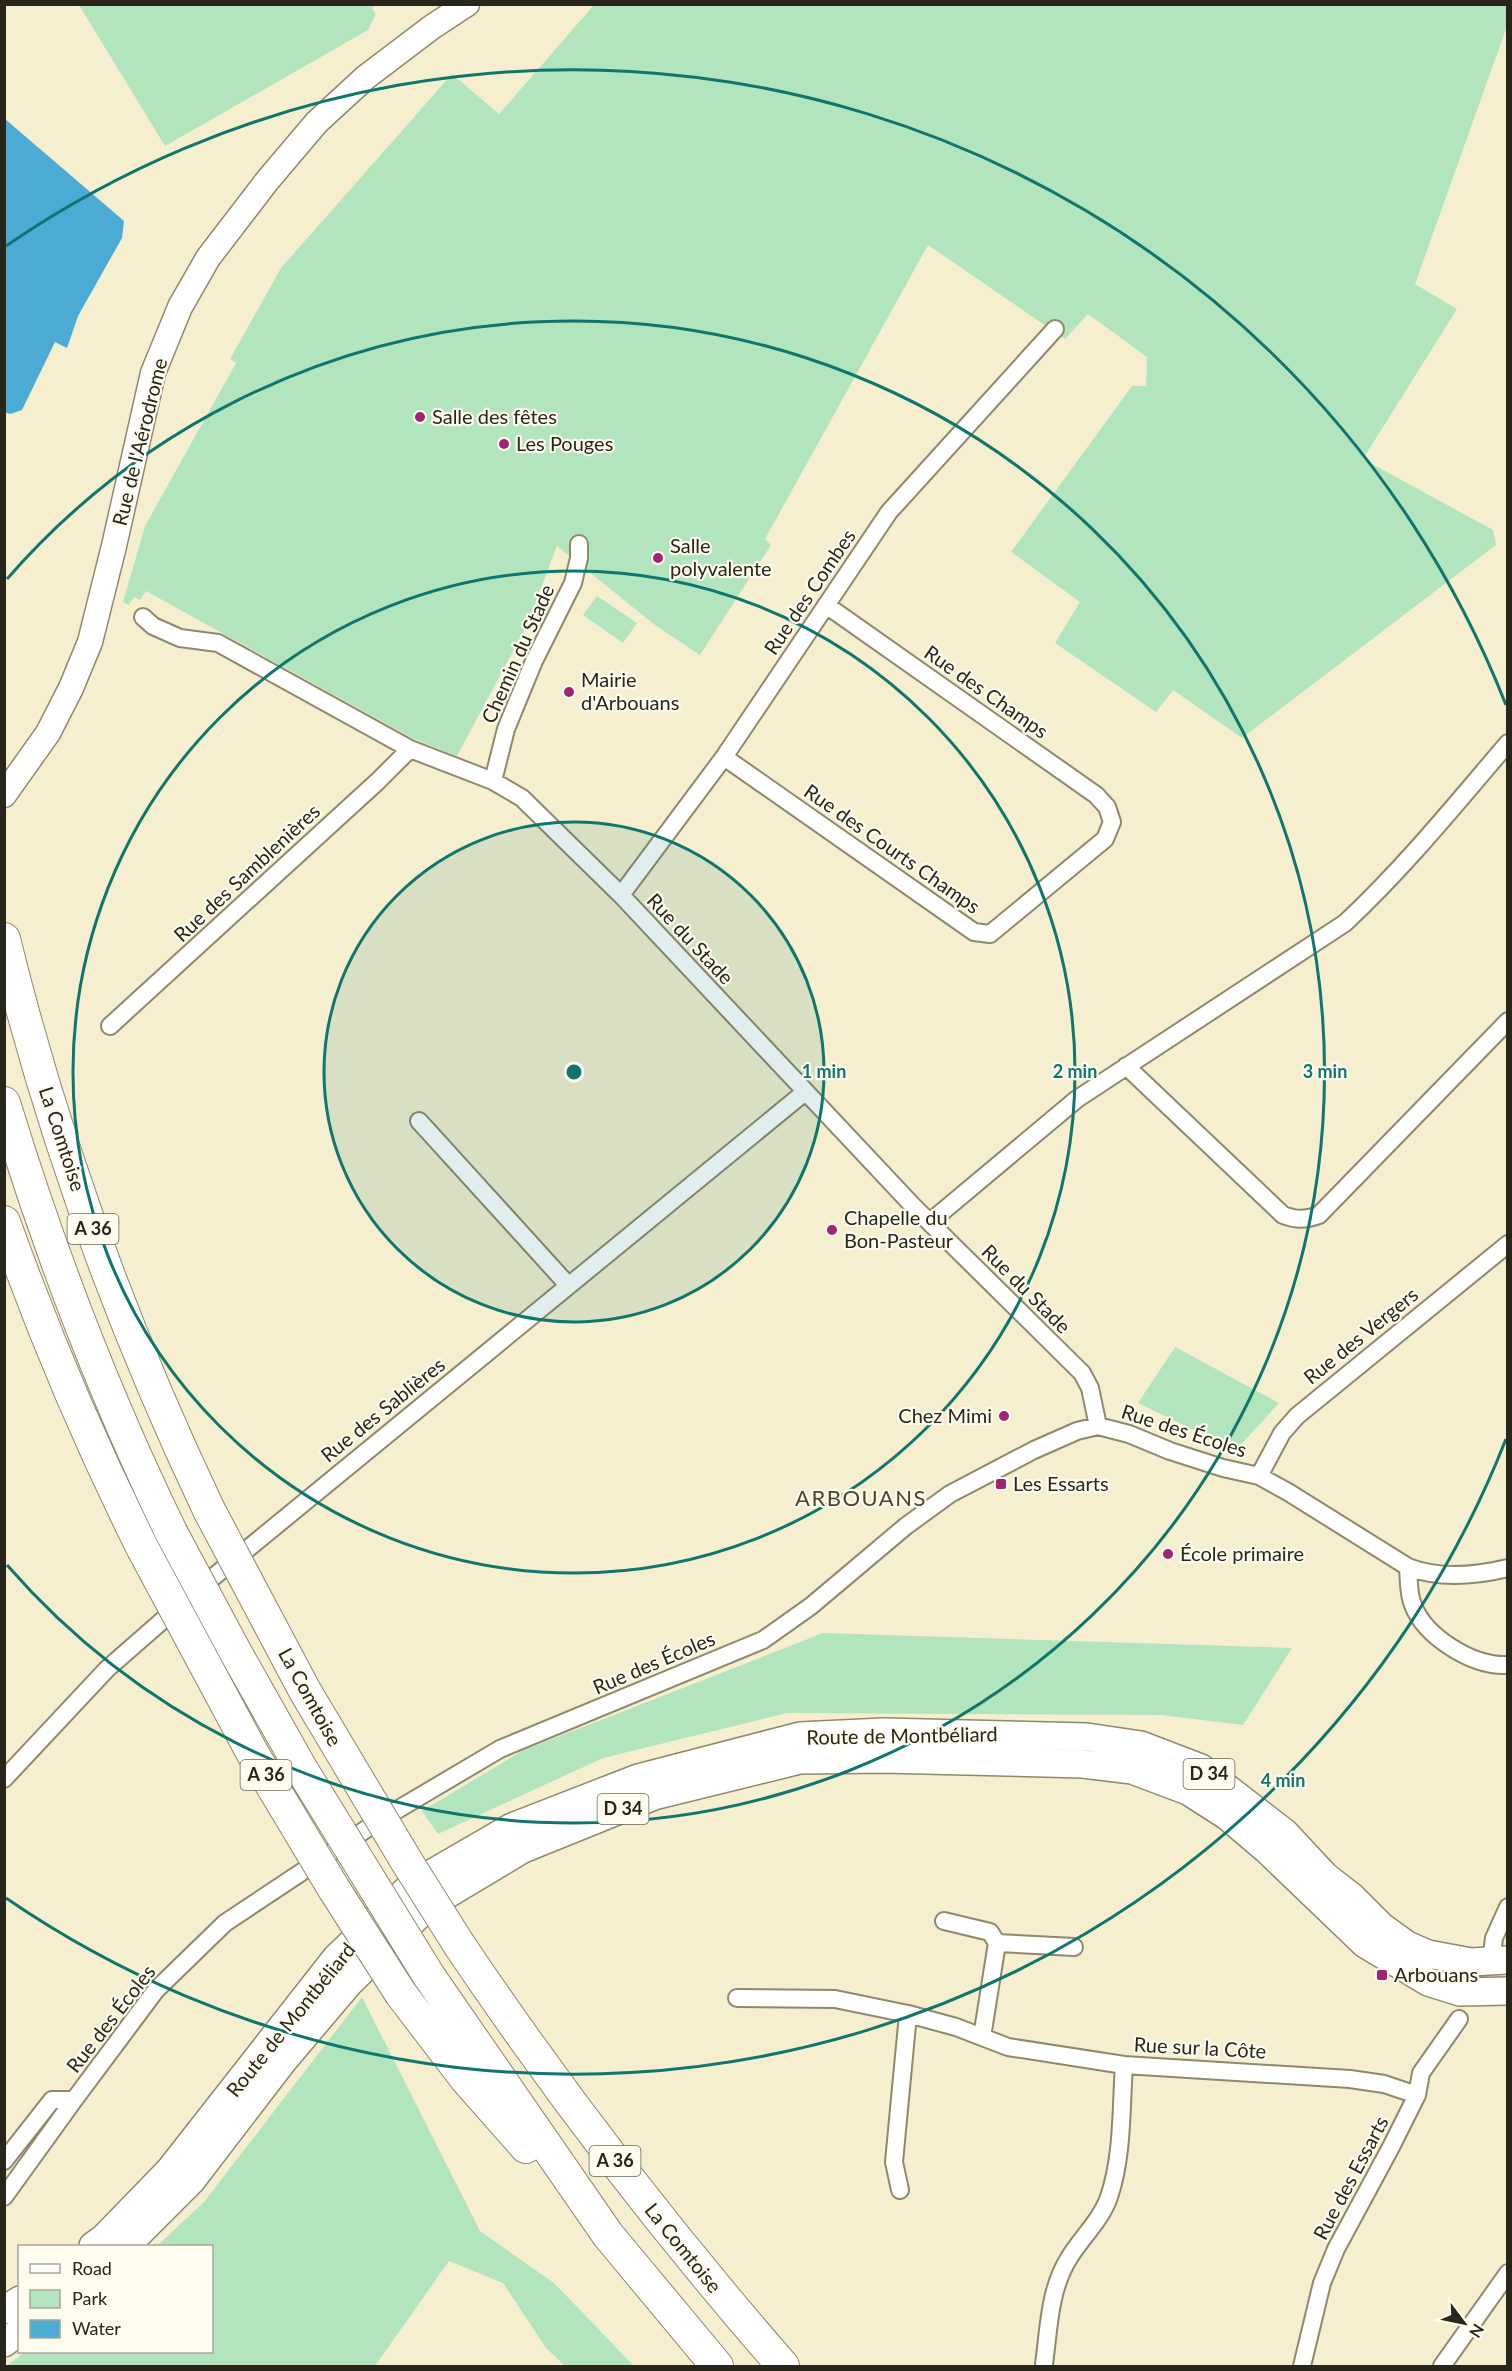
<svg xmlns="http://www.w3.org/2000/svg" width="1512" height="2371" viewBox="0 0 1512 2371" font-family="Lato,sans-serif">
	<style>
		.green { fill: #b2e5bd }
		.water { fill: #4cabd4 }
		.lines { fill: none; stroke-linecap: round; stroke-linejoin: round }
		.street-casing { stroke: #8f886c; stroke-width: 20 }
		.secondary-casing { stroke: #8f886c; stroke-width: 27 }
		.primary-casing { stroke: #8f886c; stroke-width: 30 }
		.highway-casing { stroke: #8f886c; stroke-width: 34 }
		.street { stroke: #fff; stroke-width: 16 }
		.secondary { stroke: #fff; stroke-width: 24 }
		.primary { stroke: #fff; stroke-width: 27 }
		.highway { stroke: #fff; stroke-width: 32 }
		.highway-bridge-casing { stroke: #8f886c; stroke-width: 34; stroke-linecap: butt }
		.highway-bridge { stroke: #fff; stroke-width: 32 }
		.ring { fill: none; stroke: #0f766e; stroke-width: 3 }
		.poi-dot { fill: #a32273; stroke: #fefbef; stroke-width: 2 }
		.labels { text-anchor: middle; stroke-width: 4.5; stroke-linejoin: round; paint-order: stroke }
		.shield { fill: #fefbef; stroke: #68665a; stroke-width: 1.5 }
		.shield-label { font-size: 18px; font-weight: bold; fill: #28261a }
		.poi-label { font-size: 20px; fill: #28261a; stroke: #fefbef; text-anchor: start }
		.street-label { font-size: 20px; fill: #28261a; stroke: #fefbef }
		.quarter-label { font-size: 22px; letter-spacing: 1.5px; fill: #4b452a; stroke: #fefbef }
		.centre { fill: #0f766e; stroke: #fefbef; stroke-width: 3 }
		.ring-label { font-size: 18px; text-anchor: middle; font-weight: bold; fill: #0f766e; stroke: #fefbef; stroke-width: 4.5; stroke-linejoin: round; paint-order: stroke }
	</style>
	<rect width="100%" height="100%" fill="#f5eecf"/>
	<path class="green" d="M 79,5 L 377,5 L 372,8 L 376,14 L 368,30 L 165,146 Z
		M 594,5 L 1507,5 L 1507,26 L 1415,284 L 1457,309 L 1363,459 L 1493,530 L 1496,545 L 1242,738 L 1173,690 L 1156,712 L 1055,643 L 1080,602 L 1011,552 L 1132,386 L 1146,386 L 1147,357 L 1088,314 L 1065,339 L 928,245 L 765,539 L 771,545 L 700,655 L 655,625 L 557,546 L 527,625 L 457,756 L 414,739 L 146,591 L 140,600 L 134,597 L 129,605 L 123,602 L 145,526 L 236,363 L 230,359 L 281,268 L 452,74 L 499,114 Z
		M 597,596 L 637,623 L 623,643 L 583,615 Z
		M 1175,1347 L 1279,1403 L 1236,1450 L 1138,1403 Z
		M 823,1633 L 1292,1648 L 1243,1725 L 1161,1715 L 787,1713 L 603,1758 L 438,1834 L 422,1811 L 522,1751 Z
		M 362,1997 L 480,2231 L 554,2283 L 634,2366 L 565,2366 L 546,2348 L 503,2283 L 449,2261 L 375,2366 L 6,2366 L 25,2352 L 212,2352 L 212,2246 L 157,2246 L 204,2202 Z"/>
	<path class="water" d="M 5,119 L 124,221 L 122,238 L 78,316 L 67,348 L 55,342 L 22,410 L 10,414 L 4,412 Z"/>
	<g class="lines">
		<defs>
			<path id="street" d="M 143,617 L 153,626 L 180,638 L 218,643 L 410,749 L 493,781 L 522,798 L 621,895 L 914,1207 L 1082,1373 L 1090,1388 L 1098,1426
				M 724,757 L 974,932 L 990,934 L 1105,839 L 1112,822 L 1107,807 L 1096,795 L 826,605
				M 493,781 L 506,729 L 534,661 L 573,583 L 579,558 L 579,544
				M 621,895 L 724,757 L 889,512 L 1055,329
				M 110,1026 L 378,781 L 410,749
				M 1126,1066 L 1283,1215 C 1296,1220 1305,1220 1319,1215 L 1508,1021
				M 419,1121 L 568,1285
				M 930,1222 L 1077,1099 L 1345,923 C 1404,868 1455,805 1508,743
				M 1259,1476 L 1282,1433 L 1297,1416 L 1508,1244
				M 1408,1567 C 1409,1578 1408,1594 1413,1605 C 1425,1637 1473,1667 1508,1665
				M 4,1779 L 107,1669 L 195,1592 L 805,1092
				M 944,1921 L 990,1932 L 997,1943
				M 1491,1963 L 1494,1938 L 1508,1907
				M 737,1998 L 835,1999 L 908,2014 L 956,2027 L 1008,2047 L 1124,2065 L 1350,2079 L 1384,2084 L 1417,2095
				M 982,2037 L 997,1943 L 1074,1947
				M 4,2161 L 52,2100 L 74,2100
				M 900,2190 L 894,2162 L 908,2014
				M 4,2197 L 74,2100 L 156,1990 L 225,1923 L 380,1820 L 500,1749 L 763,1640 L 811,1606 L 906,1526 L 950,1494 L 1034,1450 L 1077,1431 L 1098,1426 L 1129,1434 L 1170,1451 L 1223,1468 L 1259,1476 L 1288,1492 L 1408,1567 C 1439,1579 1475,1576 1508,1568
				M 1044,2364 C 1049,2328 1049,2290 1069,2258 C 1082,2237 1101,2220 1109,2197 C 1123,2156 1121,2107 1124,2065
				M 1302,2366 L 1322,2283 L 1336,2249 L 1391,2147 L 1417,2095 L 1421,2073 L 1459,2019
				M 1442,2366 L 1508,2273"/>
			<path id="secondary" d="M 4,795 L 48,733 L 71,688 L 90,642 L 114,546 L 153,373 L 180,307 L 208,258 L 267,181 L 317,122 L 366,77 L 432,27 L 467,4"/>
			<path id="primary" d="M 93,2246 L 104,2238 L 169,2171 L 336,1958 L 412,1885 L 512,1827 L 638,1778 L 800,1736 L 883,1732 L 1087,1737 L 1141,1745 L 1201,1768 L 1285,1833 L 1325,1876 L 1352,1897 L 1382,1927 L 1407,1945 L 1428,1954 L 1471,1962 L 1508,1960
				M 126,2246 L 191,2181 L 283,2061 L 349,1983 L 428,1906 L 523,1849 L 654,1796 L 800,1760 L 884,1759 L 1083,1764 L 1132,1770 L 1188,1791 L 1227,1816 L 1267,1850 L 1365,1944 L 1428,1982 L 1460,1992 L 1508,1991
				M 4,2310 L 20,2300
				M 4,2343 L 20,2331"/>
			<path id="highway" d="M 4,939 C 52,1135 122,1327 209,1510
				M 4,1103 C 49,1250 104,1394 171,1532
				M 4,1222 C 44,1334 90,1443 143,1549
				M 460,1946 C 559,2093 667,2233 783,2366
				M 429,1976 L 608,2235 L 717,2366
				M 401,1994 L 466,2079 L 526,2147"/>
		</defs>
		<use href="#street" class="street-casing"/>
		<use href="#secondary" class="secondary-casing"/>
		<use href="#primary" class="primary-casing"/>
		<use href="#highway" class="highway-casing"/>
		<use href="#street" class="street"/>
		<use href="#secondary" class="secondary"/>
		<use href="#primary" class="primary"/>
		<use href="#highway" class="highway"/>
		<defs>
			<path id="highway-bridge" d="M 209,1510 L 305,1691 L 407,1862 L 460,1946
				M 171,1532 L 236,1653 L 302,1770 L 429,1976
				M 143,1549 L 253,1754 L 334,1889 L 401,1994"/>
		</defs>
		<use href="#highway-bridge" class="highway-bridge-casing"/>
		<use href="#highway-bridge" class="highway-bridge"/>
	</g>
	<circle cx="574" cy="1072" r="250" fill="#0f766e" fill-opacity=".12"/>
	<g class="ring">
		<circle cx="574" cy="1072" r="250"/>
		<circle cx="574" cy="1072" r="501"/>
		<path d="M7 579A751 751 0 1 1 7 1565"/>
		<path d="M1506 1439A1002 1002 0 0 1 6 1898M6 246A1002 1002 0 0 1 1506 705"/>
	</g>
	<g class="poi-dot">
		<circle cx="420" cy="417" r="6"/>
		<circle cx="504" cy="444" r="6"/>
		<circle cx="658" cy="558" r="6"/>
		<circle cx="569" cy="692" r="6"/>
		<circle cx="832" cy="1230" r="6"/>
		<circle cx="1004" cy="1416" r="6"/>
		<rect x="995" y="1478" width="12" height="12" rx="3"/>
		<circle cx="1168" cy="1554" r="6"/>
		<rect x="1376" y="1969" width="12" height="12" rx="3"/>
	</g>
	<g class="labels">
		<g class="shield">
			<rect x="67.5" y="1214" width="51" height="30" rx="4.5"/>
			<rect x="1183.5" y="1759" width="51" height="30" rx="4.5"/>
			<rect x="240.5" y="1760" width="51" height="30" rx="4.5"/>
			<rect x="597.5" y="1794" width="51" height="30" rx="4.5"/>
			<rect x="589.5" y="2146" width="51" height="30" rx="4.5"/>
		</g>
		<g class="shield-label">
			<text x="93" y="1235">A 36</text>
			<text x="1209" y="1780">D 34</text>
			<text x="266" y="1781">A 36</text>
			<text x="623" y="1815">D 34</text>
			<text x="615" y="2167">A 36</text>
		</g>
		<g class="poi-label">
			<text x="432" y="424">Salle des fêtes</text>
			<text x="516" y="451">Les Pouges</text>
			<text x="670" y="553">Salle<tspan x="670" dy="23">polyvalente</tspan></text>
			<text x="581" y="687">Mairie<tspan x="581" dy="23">d'Arbouans</tspan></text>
			<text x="844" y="1225">Chapelle du<tspan x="844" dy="23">Bon-Pasteur</tspan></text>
			<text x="992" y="1423" text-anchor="end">Chez Mimi</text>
			<text x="1013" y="1491">Les Essarts</text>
			<text x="1180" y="1561">École primaire</text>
			<text x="1394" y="1982">Arbouans</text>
		</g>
		<g class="street-label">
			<text transform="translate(140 442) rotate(-76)" y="7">Rue de l'Aérodrome</text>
			<text transform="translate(810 592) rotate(-56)" y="7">Rue des Combes</text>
			<text transform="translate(518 654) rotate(-66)" y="7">Chemin du Stade</text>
			<text transform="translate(986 692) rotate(35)" y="7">Rue des Champs</text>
			<text transform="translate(892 849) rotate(35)" y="7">Rue des Courts Champs</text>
			<text transform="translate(247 873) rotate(-43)" y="7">Rue des Samblenières</text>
			<text transform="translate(690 939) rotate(47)" y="7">Rue du Stade</text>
			<text transform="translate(62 1139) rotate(72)" y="7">La Comtoise</text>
			<text transform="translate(1026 1289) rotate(45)" y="7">Rue du Stade</text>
			<text transform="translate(1361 1336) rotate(-39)" y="7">Rue des Vergers</text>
			<text transform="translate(383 1410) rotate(-39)" y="7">Rue des Sablières</text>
			<text transform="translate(1184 1431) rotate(18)" y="7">Rue des Écoles</text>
			<text transform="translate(654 1663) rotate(-23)" y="7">Rue des Écoles</text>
			<text transform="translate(310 1697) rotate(61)" y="7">La Comtoise</text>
			<text transform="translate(902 1736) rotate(-1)" y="7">Route de Montbéliard</text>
			<text transform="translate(111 2019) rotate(-52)" y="7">Rue des Écoles</text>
			<text transform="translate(291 2020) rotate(-51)" y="7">Route de Montbéliard</text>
			<text transform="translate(1200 2048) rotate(3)" y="7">Rue sur la Côte</text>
			<text transform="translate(1351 2178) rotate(-62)" y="7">Rue des Essarts</text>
			<text transform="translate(683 2248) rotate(51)" y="7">La Comtoise</text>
		</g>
		<g class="quarter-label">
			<text x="861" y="1506">ARBOUANS</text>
		</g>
	</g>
	<circle cx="574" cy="1072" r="9" class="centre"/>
	<g class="ring-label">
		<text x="824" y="1078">1 min</text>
		<text x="1075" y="1078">2 min</text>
		<text x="1325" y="1078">3 min</text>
		<text x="1283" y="1787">4 min</text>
	</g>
	<rect width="1512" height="2371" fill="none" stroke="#28261a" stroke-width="12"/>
	<rect x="18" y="2245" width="195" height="108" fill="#fefbef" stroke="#a8a69a" stroke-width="1.5"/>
	<rect x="30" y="2264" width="30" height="9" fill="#ffffff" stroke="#a8a69a" stroke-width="1.5"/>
	<text x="72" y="2275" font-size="18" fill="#28261a">Road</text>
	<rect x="30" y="2290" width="30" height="18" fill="#b2e5bd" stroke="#a8a69a" stroke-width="1.5"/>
	<text x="72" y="2305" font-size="18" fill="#28261a">Park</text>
	<rect x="30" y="2320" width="30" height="18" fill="#4cabd4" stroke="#a8a69a" stroke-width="1.5"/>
	<text x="72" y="2335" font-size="18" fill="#28261a">Water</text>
	<g transform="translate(1464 2323) rotate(122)" stroke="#fefbef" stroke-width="4.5" paint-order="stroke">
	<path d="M0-4.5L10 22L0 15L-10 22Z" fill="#28261a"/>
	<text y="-9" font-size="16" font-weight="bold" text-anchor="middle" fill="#28261a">N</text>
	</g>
</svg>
